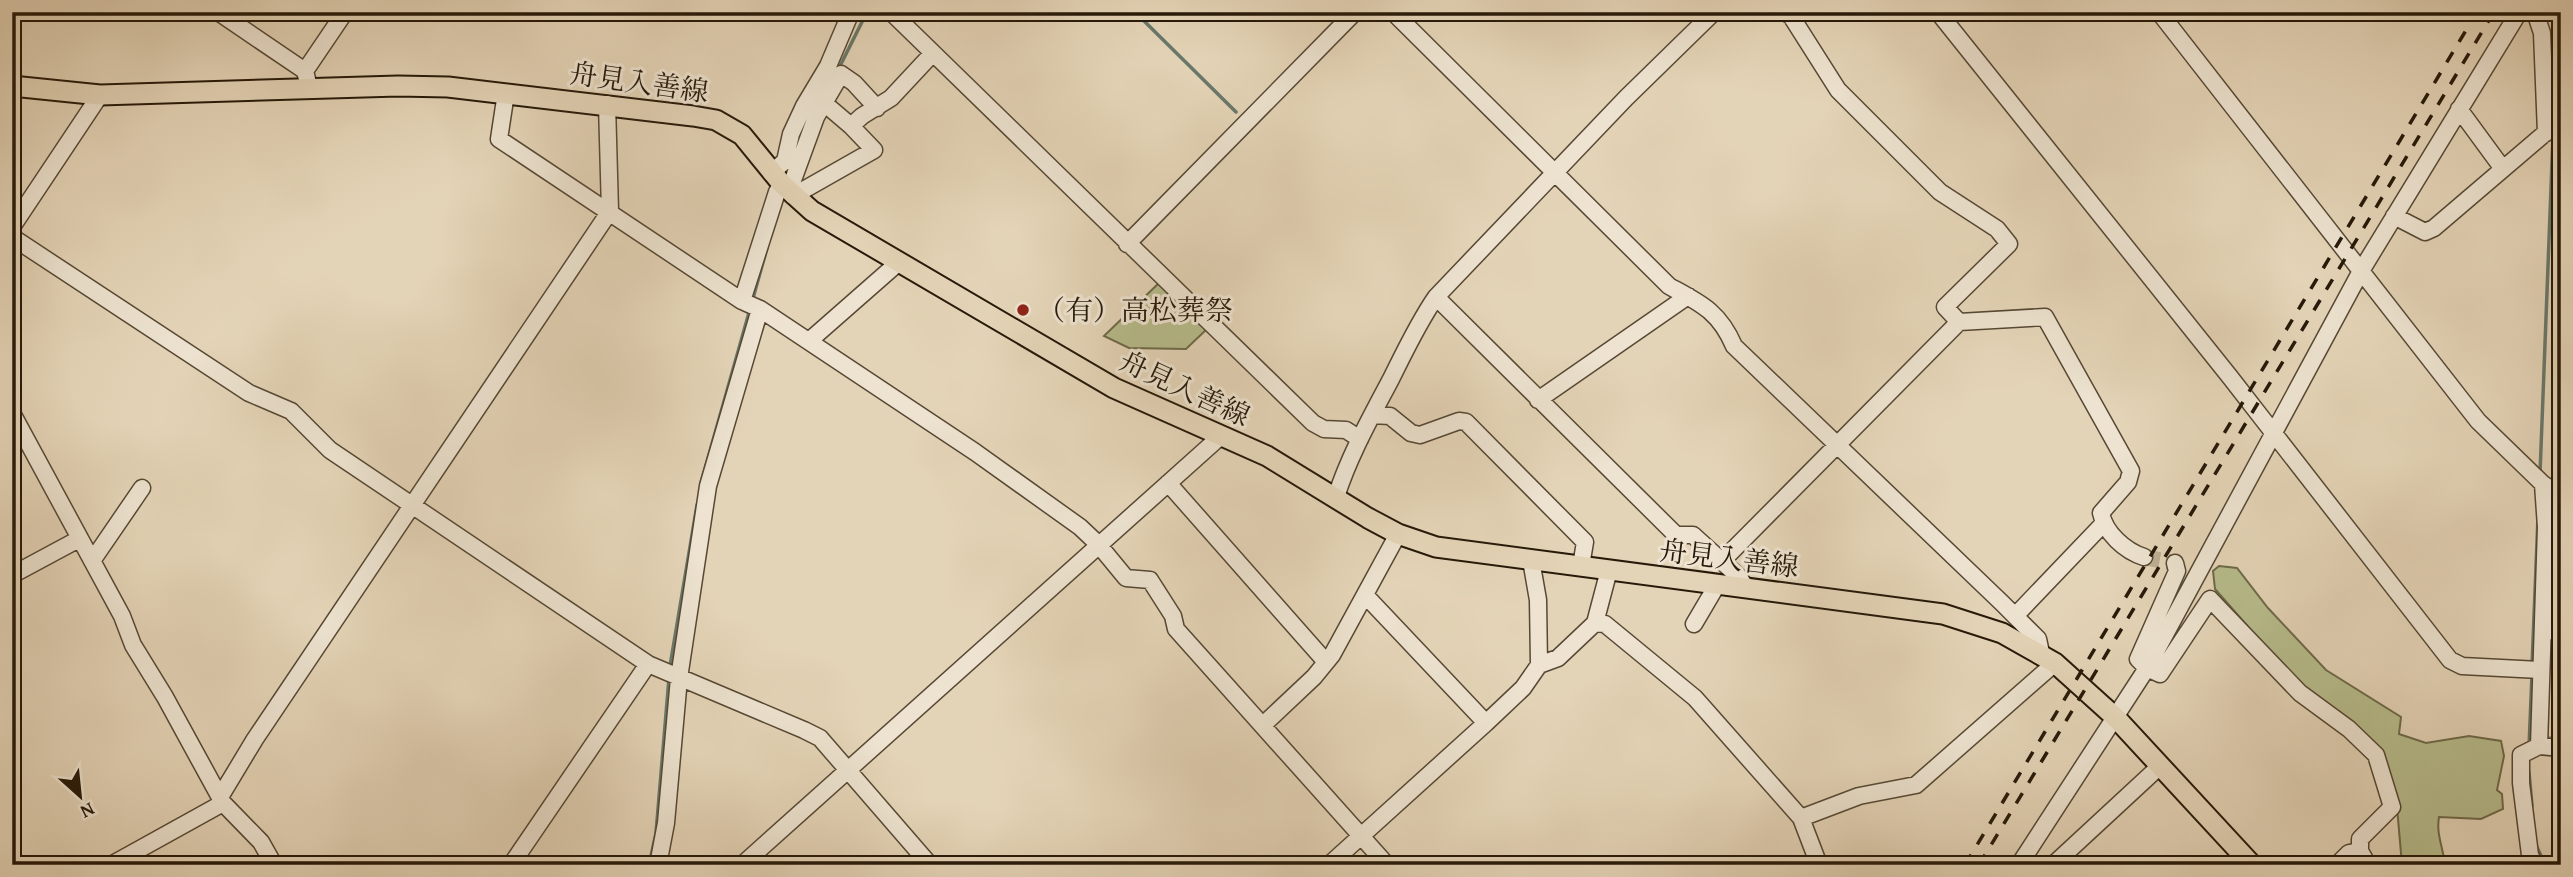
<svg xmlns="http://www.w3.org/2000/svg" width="2573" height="877" viewBox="0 0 2573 877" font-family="'Gentium Book Plus','Noto Serif JP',serif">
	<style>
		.green { fill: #b7bc8c; stroke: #6e6a4a; stroke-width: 2 }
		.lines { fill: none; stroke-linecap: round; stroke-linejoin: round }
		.stream { stroke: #69786b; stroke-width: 3.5 }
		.river { stroke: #95b8ac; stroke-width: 19 }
		.minor-tunnel { stroke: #beaf94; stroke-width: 16; stroke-dasharray: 16 8; stroke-linecap: butt }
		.minor-casing { stroke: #564834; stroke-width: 19 }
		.major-casing { stroke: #261909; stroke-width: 23 }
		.minor { stroke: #ede3d0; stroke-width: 16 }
		.major { stroke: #e4d4b7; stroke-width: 19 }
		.rail { stroke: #261909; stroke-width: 3.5; stroke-dasharray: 12 12; stroke-linecap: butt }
		.poi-dot { fill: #8f2418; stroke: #ede3d0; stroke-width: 2.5 }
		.labels { text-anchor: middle; stroke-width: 6; stroke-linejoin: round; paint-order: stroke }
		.street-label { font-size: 28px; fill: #261909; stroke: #ede3d0 }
		.poi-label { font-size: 28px; fill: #261909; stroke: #ede3d0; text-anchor: start }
	</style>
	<rect width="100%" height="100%" fill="#e4d4b7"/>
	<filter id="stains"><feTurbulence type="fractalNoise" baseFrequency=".00286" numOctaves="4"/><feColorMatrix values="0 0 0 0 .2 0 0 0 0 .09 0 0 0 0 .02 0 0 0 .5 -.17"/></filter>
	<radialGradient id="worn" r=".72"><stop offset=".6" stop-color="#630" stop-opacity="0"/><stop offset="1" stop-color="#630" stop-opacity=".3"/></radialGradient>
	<path class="green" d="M 1160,282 L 1208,328 L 1186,349 L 1129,348 L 1104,336 Z
		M 2219,566 L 2237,568 L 2268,608 L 2326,670 L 2401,717 L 2399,734 L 2426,743 L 2469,736 L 2501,741 L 2504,756 L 2497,790 L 2502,794 L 2503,809 L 2481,819 L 2439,817 C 2436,834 2443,847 2445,865 L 2402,865 L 2397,807 L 2387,767 L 2302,688 L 2215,589 L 2213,571 Z"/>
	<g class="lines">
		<path class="stream" d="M 1135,12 L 1236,112
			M 2550,49 L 2554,68 L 2553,121
			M 838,70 L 867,12
			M 752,302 L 767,248
			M 2540,474 L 2553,136
			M 701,483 L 750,309
			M 670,666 L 697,505
			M 2532,666 L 2538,517
			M 2545,738 L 2561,739
			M 2529,747 L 2532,674
			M 2529,772 L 2532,806
			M 2536,845 L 2545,865
			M 649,865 L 656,833 L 669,678"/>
		<path class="river" d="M 2561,482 L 2556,578 L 2561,612"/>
		<path class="minor-tunnel" d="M 2144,557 L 2175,563"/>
		<defs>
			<path id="minor" d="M 218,12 L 305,71
				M 891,12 L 1313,423 L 1324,429 L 1346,430 L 1360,439
				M 1393,12 L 1669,286 C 1700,303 1719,311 1734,346 L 2002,603 L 2038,639 L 2041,653
				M 1785,12 L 1791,16 L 1838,90 L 1940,192 L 1997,229 L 2009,244 L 1945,307 L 1959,322 L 2045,317 L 2131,471 L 2128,482 L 2101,513 C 2105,533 2125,551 2144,557
				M 1938,12 L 2230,377 L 2450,660 L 2462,666 L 2540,670
				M 2159,12 L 2478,421 L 2543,484 L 2561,496
				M 2535,12 L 2542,33 L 2546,133
				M 307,79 L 305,71 L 345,12
				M 506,93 L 499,139 L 742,301
				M 824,103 L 851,126
				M 2459,109 L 2503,169
				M 771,173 L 785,161 L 791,134 L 804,106 L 828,66 L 851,12
				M 782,184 L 777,192 L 742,301 L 760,309 L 975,452 L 1080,527 L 1098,544 L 1126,578 L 1150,580 L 1173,616 L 1176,629 L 1387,865
				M 789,191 L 816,117 L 841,74 L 854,83 L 877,108
				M 793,196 L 874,150 L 851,126 L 862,116 L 891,98 L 933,53
				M 2394,216 L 2425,232 L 2434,228 L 2550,129 L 2561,124
				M 12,227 L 100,95
				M 12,237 L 249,393 L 291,411 L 330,450 L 648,664 L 804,730 L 820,738 L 930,865
				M 1127,244 L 1355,12
				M 1436,297 L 1676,535 L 1693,535 L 1738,576 L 1747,589
				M 809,341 L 899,262
				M 1538,400 L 1688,296
				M 12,413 L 122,616 L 133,645 L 165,697 L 223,803 L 261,842 L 274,865
				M 1372,415 L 1390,416 L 1411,433 L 1420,435 L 1459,421 L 1466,422 L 1585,542 L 1581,566
				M 1168,483 L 1326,662
				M 1336,497 C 1349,456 1371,417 1391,379 C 1405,351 1418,323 1436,297 L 1626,98 L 1714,12
				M 92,561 L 142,488
				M 1722,561 L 1959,322
				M 2175,563 L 2177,571 L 2138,659 L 2147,668 L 2160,674 L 2210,599 L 2300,693 L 2349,729 L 2376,755 L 2392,807 L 2360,839 L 2360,851 L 2368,865
				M 12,575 L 79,539
				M 1365,595 L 1486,723
				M 2545,609 L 2561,642
				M 2015,616 L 2103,524
				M 1595,623 L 1609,570
				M 1694,624 L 1717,585
				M 1539,665 L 1558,658 L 1595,623 L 1605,624 L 1695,698 L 1801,818 L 1819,865
				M 1263,725 L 1314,677 L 1332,655 L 1398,534
				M 2539,746 L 2561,748
				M 220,797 L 255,739 L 610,211 L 607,104
				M 1801,818 L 1859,796 L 1916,785 L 2055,663
				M 111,865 L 223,803
				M 511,865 L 648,664
				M 658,865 L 666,823 L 679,678 L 708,486 L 760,309
				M 742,865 L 1222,435
				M 1329,865 L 1486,723 L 1523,688 L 1539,665 L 1538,600 L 1531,560
				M 2019,865 L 2147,668 L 2361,271 L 2519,12
				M 2053,865 L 2160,766
				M 2337,865 L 2349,853 L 2360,851
				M 2535,865 L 2530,855 L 2521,783 L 2521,755 L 2539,746 L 2546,527 L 2543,484"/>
			<path id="major" d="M 12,86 L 100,95 L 398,86 L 448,87 L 693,116 L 716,120 L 742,135 L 782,184 L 812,211 L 1114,388 L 1267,456 L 1368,518 L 1398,534 L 1436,547 L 1943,614 L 2002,633 L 2055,663 L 2116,718 L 2252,865"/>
		</defs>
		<use href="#minor" class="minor-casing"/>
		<use href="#major" class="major-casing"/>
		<use href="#minor" class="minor"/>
		<use href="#major" class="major"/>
		<path class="rail" d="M 1965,865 L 2477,12
			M 1979,865 L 2494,12"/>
	</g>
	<circle class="poi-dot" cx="1023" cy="310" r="7"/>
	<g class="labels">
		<g class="street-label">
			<text transform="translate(639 82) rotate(8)" y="10">舟見入善線</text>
			<text transform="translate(1185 388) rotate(25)" y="10">舟見入善線</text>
			<text transform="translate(1729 558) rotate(7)" y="10">舟見入善線</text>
		</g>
		<g class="poi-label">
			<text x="1037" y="320">（有）高松葬祭</text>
		</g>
	</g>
	<rect width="2573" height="877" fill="none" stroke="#e4d4b7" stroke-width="42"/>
	<rect x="14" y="14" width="2545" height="849" fill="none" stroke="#261909" stroke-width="3.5"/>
	<rect x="21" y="21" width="2531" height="835" fill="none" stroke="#261909" stroke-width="2"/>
	<g transform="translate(80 796) rotate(153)" stroke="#ede3d0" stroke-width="5" paint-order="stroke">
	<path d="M0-5L12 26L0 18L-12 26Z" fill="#261909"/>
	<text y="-10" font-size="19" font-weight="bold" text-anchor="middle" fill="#261909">N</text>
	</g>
	<rect width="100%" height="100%" filter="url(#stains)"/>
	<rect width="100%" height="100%" fill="url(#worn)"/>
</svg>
